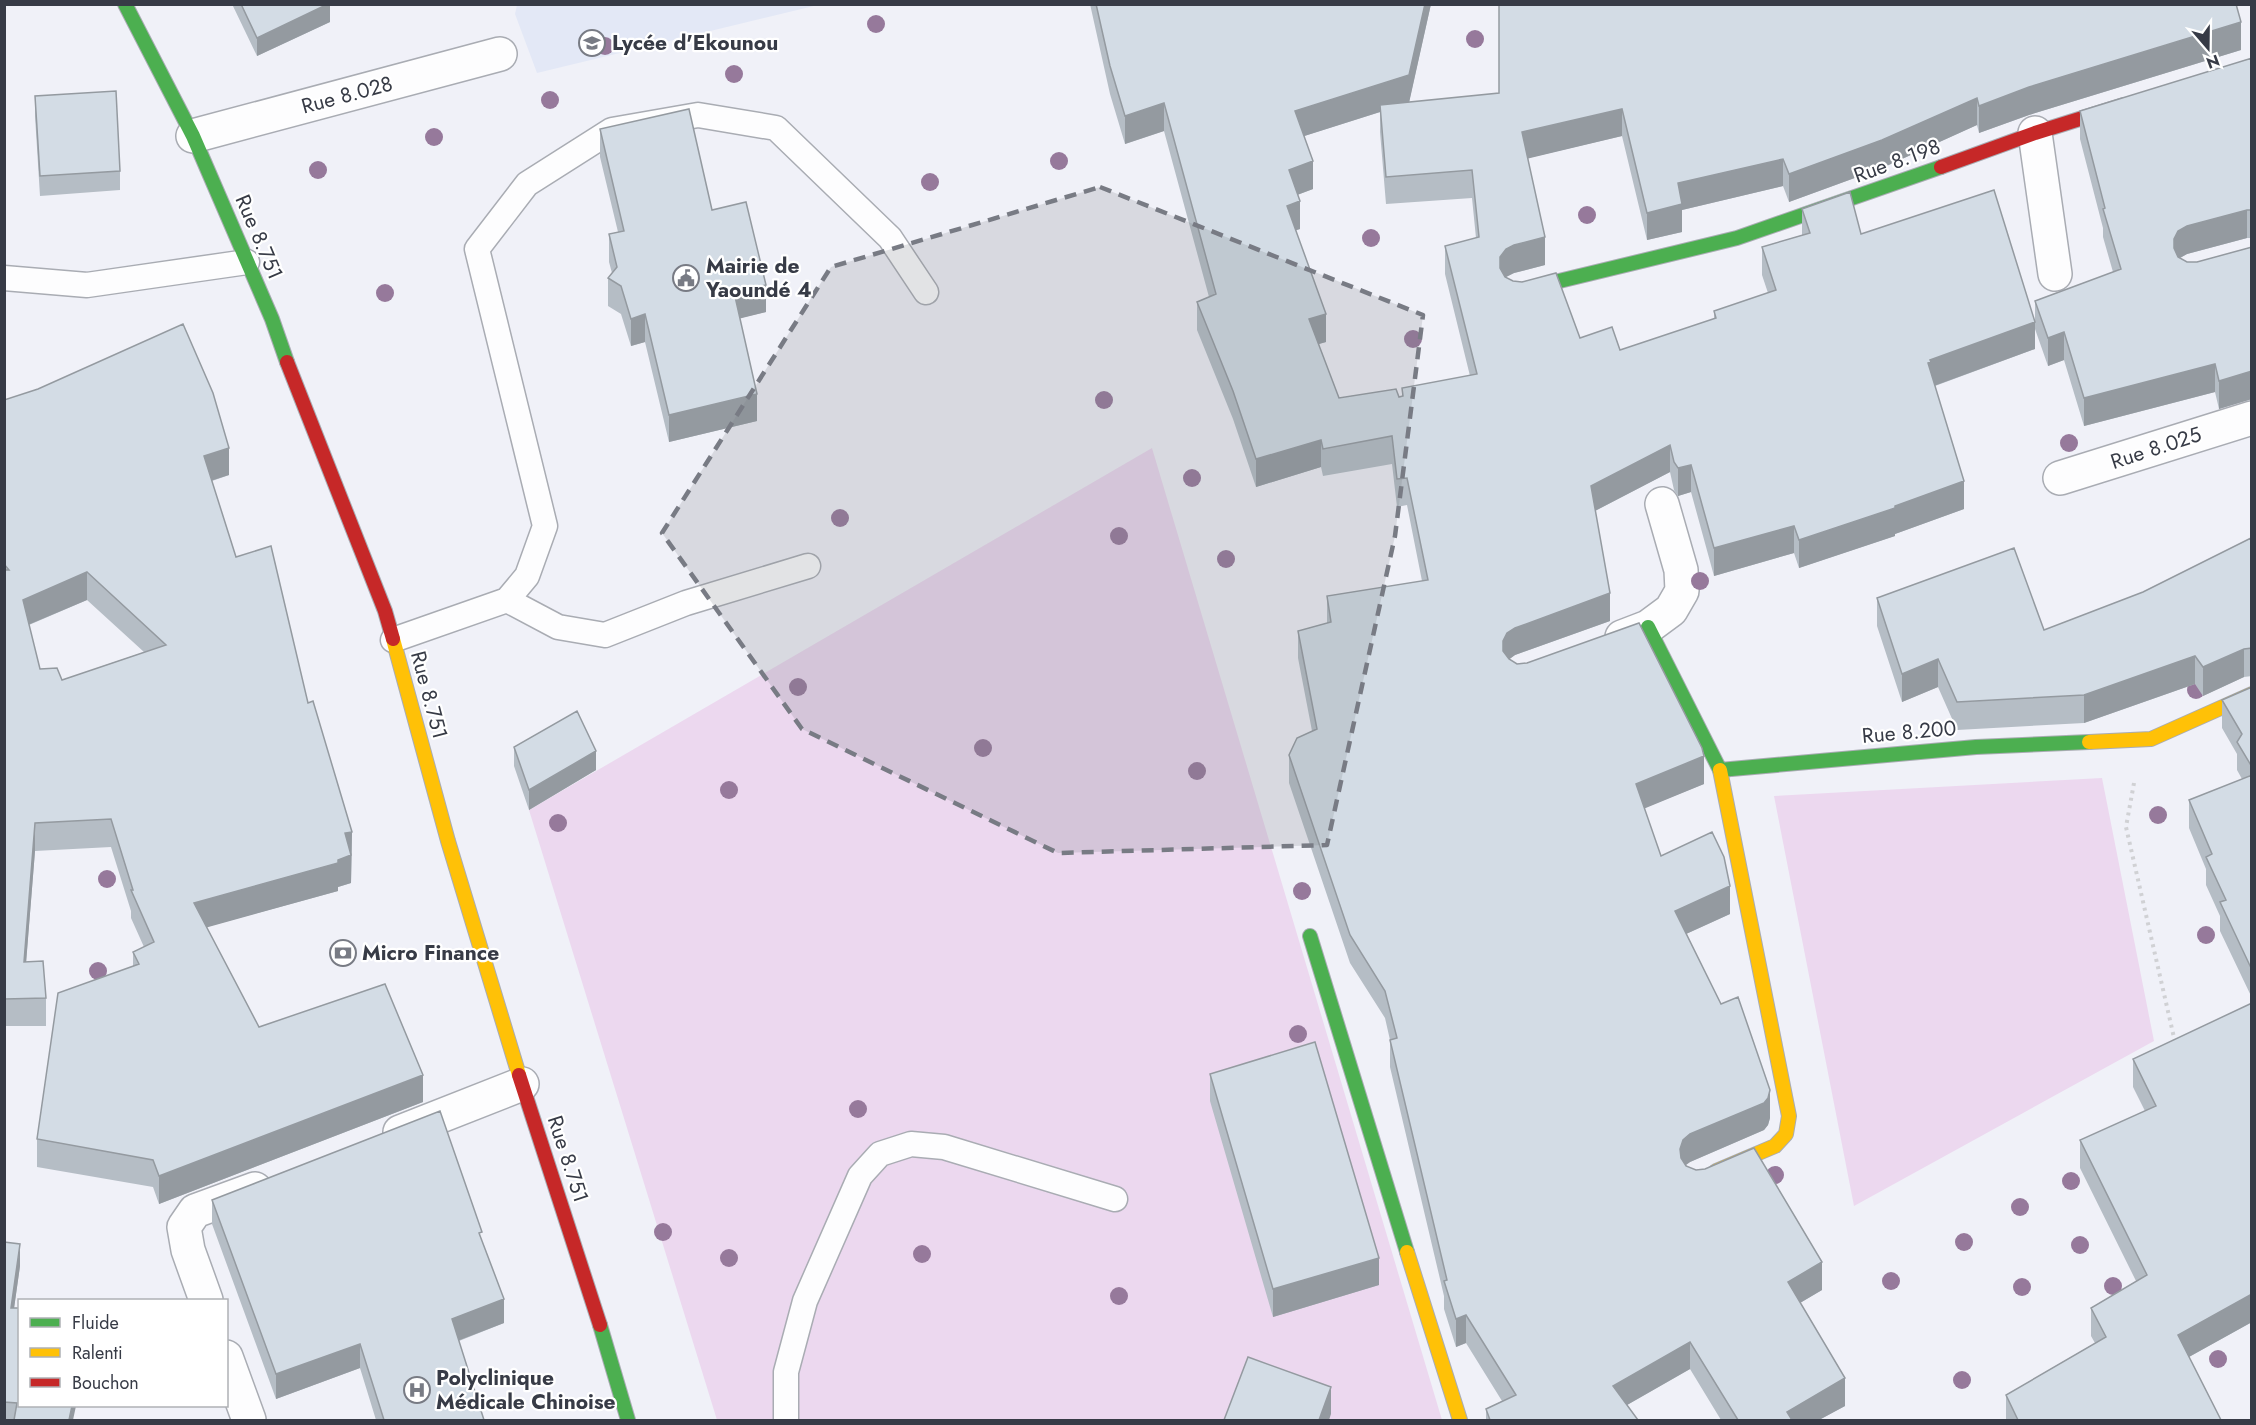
<svg xmlns="http://www.w3.org/2000/svg" width="2256" height="1425" viewBox="0 0 2256 1425" font-family="Jost,sans-serif">
	<style>
		.built { fill: #e3e8f6 }
		.green { fill: #ecd8ef }
		.lines { fill: none; stroke-linecap: round; stroke-linejoin: round }
		.lane-casing { stroke: #a9acb3; stroke-width: 27 }
		.street-casing { stroke: #a9acb3; stroke-width: 36 }
		.fast-casing { stroke: #a9acb3; stroke-width: 16 }
		.slow-casing { stroke: #a9acb3; stroke-width: 16 }
		.jam-casing { stroke: #a9acb3; stroke-width: 16 }
		.path { stroke: #d0d1d4; stroke-width: 4; stroke-dasharray: 3 4.5; stroke-linecap: butt }
		.lane { stroke: #fdfdfe; stroke-width: 24 }
		.street { stroke: #fdfdfe; stroke-width: 33 }
		.fast { stroke: #4caf50; stroke-width: 14 }
		.slow { stroke: #ffc107; stroke-width: 14 }
		.jam { stroke: #c62828; stroke-width: 14 }
		.tree { fill: #96799b }
		.wall { fill: #b5bdc5; fill-rule: evenodd }
		.shaded-wall { fill: #949aa0 }
		.building { fill: #d3dce5; stroke: #949aa0; stroke-width: 1.5; fill-rule: evenodd }
		.marked { fill: #787b84; fill-opacity: 0.2; stroke: #787b84; stroke-width: 4.5; stroke-dasharray: 12 8; stroke-linejoin: round }
		.labels { text-anchor: middle; stroke-width: 4.5; stroke-linejoin: round; paint-order: stroke }
		.poi-label { font-size: 21px; font-weight: bold; fill: #373b46; stroke: #fff; text-anchor: start }
		.street-label { font-size: 21px; fill: #373b46; stroke: #fff }
	</style>
	<rect width="100%" height="100%" fill="#f0f1f8"/>
	<path class="built" d="M 517,5 L 517,4 L 818,5 L 537,73 L 515,14 Z"/>
	<path class="green" d="M 1152,448 L 1442,1420 L 717,1420 L 529,810 Z
		M 2102,778 L 2154,1041 L 1854,1206 L 1774,796 Z"/>
	<g class="lines">
		<defs>
			<path id="lane" d="M 4,278 L 87,285 L 247,262
				M 507,600 L 558,627 L 605,635 L 686,603 L 808,566
				M 393,640 L 507,600 L 527,576 L 545,526 L 477,249 L 527,184 L 612,130 L 698,115 L 776,128 L 890,238 L 926,292
				M 786,1420 L 786,1372 L 805,1301 L 860,1176 L 880,1154 L 911,1144 L 944,1147 L 1115,1199"/>
			<path id="street" d="M 2035,133 L 2055,274
				M 193,136 L 500,54
				M 2060,478 L 2252,418
				M 1622,637 L 1648,627 L 1671,610 L 1682,591 L 1681,570 L 1662,504
				M 400,1132 L 522,1084
				M 206,1300 L 188,1250 L 184,1227 L 195,1211 L 255,1189
				M 226,1357 L 249,1420"/>
			<path id="fast" d="M 125,4 L 193,136 L 272,319 L 287,362
				M 1518,291 L 1737,238 L 1941,167
				M 1648,627 L 1720,770 L 1976,747 L 2089,742
				M 1310,936 L 1407,1252
				M 600,1325 L 628,1420"/>
			<path id="slow" d="M 393,639 L 448,841 L 519,1075
				M 2089,742 L 2151,739 L 2252,694
				M 1716,1171 L 1775,1146 L 1786,1134 L 1789,1116 L 1720,770
				M 1407,1252 L 1460,1420"/>
			<path id="jam" d="M 1941,167 L 2035,133 L 2124,105
				M 287,362 L 385,611 L 393,639
				M 519,1075 L 600,1325"/>
		</defs>
		<use href="#lane" class="lane-casing"/>
		<use href="#street" class="street-casing"/>
		<use href="#fast" class="fast-casing"/>
		<use href="#slow" class="slow-casing"/>
		<use href="#jam" class="jam-casing"/>
		<path class="path" d="M 2134,783 L 2126,827 L 2175,1042"/>
		<use href="#lane" class="lane"/>
		<use href="#street" class="street"/>
		<use href="#fast" class="fast"/>
		<use href="#slow" class="slow"/>
		<use href="#jam" class="jam"/>
	</g>
	<g class="tree">
		<circle cx="876" cy="24" r="9"/>
		<circle cx="1475" cy="39" r="9"/>
		<circle cx="605" cy="46" r="9"/>
		<circle cx="734" cy="74" r="9"/>
		<circle cx="550" cy="100" r="9"/>
		<circle cx="434" cy="137" r="9"/>
		<circle cx="1059" cy="161" r="9"/>
		<circle cx="318" cy="170" r="9"/>
		<circle cx="930" cy="182" r="9"/>
		<circle cx="1587" cy="215" r="9"/>
		<circle cx="1371" cy="238" r="9"/>
		<circle cx="385" cy="293" r="9"/>
		<circle cx="1413" cy="339" r="9"/>
		<circle cx="1104" cy="400" r="9"/>
		<circle cx="2069" cy="443" r="9"/>
		<circle cx="1192" cy="478" r="9"/>
		<circle cx="840" cy="518" r="9"/>
		<circle cx="1119" cy="536" r="9"/>
		<circle cx="1226" cy="559" r="9"/>
		<circle cx="1700" cy="581" r="9"/>
		<circle cx="798" cy="687" r="9"/>
		<circle cx="2196" cy="690" r="9"/>
		<circle cx="983" cy="748" r="9"/>
		<circle cx="1197" cy="771" r="9"/>
		<circle cx="729" cy="790" r="9"/>
		<circle cx="2158" cy="815" r="9"/>
		<circle cx="558" cy="823" r="9"/>
		<circle cx="107" cy="879" r="9"/>
		<circle cx="1302" cy="891" r="9"/>
		<circle cx="2206" cy="935" r="9"/>
		<circle cx="98" cy="971" r="9"/>
		<circle cx="1298" cy="1034" r="9"/>
		<circle cx="858" cy="1109" r="9"/>
		<circle cx="1775" cy="1175" r="9"/>
		<circle cx="2071" cy="1181" r="9"/>
		<circle cx="2020" cy="1207" r="9"/>
		<circle cx="663" cy="1232" r="9"/>
		<circle cx="1964" cy="1242" r="9"/>
		<circle cx="2080" cy="1245" r="9"/>
		<circle cx="922" cy="1254" r="9"/>
		<circle cx="729" cy="1258" r="9"/>
		<circle cx="1891" cy="1281" r="9"/>
		<circle cx="2113" cy="1286" r="9"/>
		<circle cx="2022" cy="1287" r="9"/>
		<circle cx="1119" cy="1296" r="9"/>
		<circle cx="2218" cy="1359" r="9"/>
		<circle cx="1962" cy="1380" r="9"/>
	</g>
	<path class="wall" d="M 232,4 L 330,4 L 330,22 L 257,56 Z
		M 1090,4 L 1431,4 L 1409,102 L 2241,50 L 2029,115 L 1979,133 L 1977,125 L 1882,168 L 1789,202 L 1783,186 L 1682,210 L 1682,232 L 1647,240 L 1622,136 L 1528,158 L 1545,265 L 1514,273 L 1506,277 L 1580,338 L 1620,350 L 1714,319 L 1714,311 L 1768,293 L 1762,275 L 1762,247 L 1802,235 L 1802,209 L 1861,234 L 2035,321 L 2035,301 L 2113,272 L 2103,237 L 2103,228 L 2080,139 L 2080,111 L 2252,58 L 2252,238 L 2247,238 L 2187,254 L 2180,258 L 2187,262 L 2197,262 L 2252,247 L 2252,399 L 2219,409 L 2215,392 L 2084,426 L 2064,360 L 2048,366 L 2035,329 L 2035,349 L 1935,386 L 1964,509 L 1895,534 L 1895,536 L 1799,568 L 1794,553 L 1714,576 L 1691,492 L 1678,496 L 1674,490 L 1670,472 L 1595,511 L 1610,621 L 1515,655 L 1509,659 L 1704,784 L 1644,808 L 1661,856 L 1730,914 L 1686,934 L 1770,1118 L 1768,1125 L 1764,1130 L 1690,1162 L 1686,1165 L 1822,1290 L 1800,1303 L 1845,1406 L 1819,1420 L 1721,1420 L 1690,1369 L 1627,1405 L 1638,1420 L 1486,1420 L 1486,1409 L 1502,1401 L 1466,1343 L 1456,1347 L 1444,1309 L 1444,1296 L 1390,1067 L 1390,1040 L 1385,1018 L 1350,963 L 1289,783 L 1289,755 L 1312,731 L 1298,658 L 1298,631 L 1327,623 L 1327,596 L 1422,581 L 1407,505 L 1397,507 L 1392,464 L 1323,476 L 1321,467 L 1256,487 L 1233,419 L 1197,330 L 1197,302 L 1209,297 L 1164,131 L 1125,144 L 1110,94 ZM 1380,112 L 1380,132 L 1386,204 L 1472,198 L 1476,238 L 1445,246 L 1445,274 L 1470,376 L 1402,388 L 1402,396 L 1399,397 L 1339,398 L 1318,344 L 1326,342 L 1296,230 L 1300,229 L 1297,195 L 1313,189 L 1304,136 Z
		M 35,96 L 120,171 L 120,190 L 40,196 L 35,116 Z
		M 600,129 L 712,210 L 766,312 L 740,318 L 757,421 L 669,442 L 645,342 L 631,346 L 621,314 L 608,306 L 608,278 L 612,273 L 609,262 L 609,234 L 618,232 L 600,157 Z
		M 4,400 L 229,475 L 212,481 L 236,557 L 308,703 L 352,832 L 351,883 L 338,887 L 338,891 L 206,927 L 259,1027 L 423,1102 L 159,1204 L 153,1187 L 37,1167 L 37,1139 L 133,966 L 133,952 L 144,947 L 131,918 L 131,911 L 111,847 L 35,851 L 26,962 L 46,998 L 46,1026 L 4,1026 ZM 87,600 L 144,652 L 62,680 L 40,669 L 29,625 Z
		M 2251,538 L 2252,676 L 2244,677 L 2203,696 L 2195,684 L 2084,723 L 1957,730 L 1938,687 L 1902,702 L 1877,626 L 1877,598 L 2044,630 L 2143,592 Z
		M 2252,687 L 2252,998 L 2220,931 L 2220,916 L 2206,885 L 2206,869 L 2189,828 L 2189,800 L 2242,779 L 2237,770 L 2237,754 L 2222,728 L 2222,700 Z
		M 514,747 L 596,770 L 529,810 L 514,766 Z
		M 2252,1003 L 2252,1322 L 2189,1357 L 2221,1420 L 2006,1420 L 2006,1395 L 2095,1343 L 2091,1336 L 2091,1308 L 2136,1281 L 2080,1168 L 2080,1140 L 2145,1111 L 2133,1087 L 2133,1059 Z
		M 1210,1074 L 1379,1285 L 1273,1317 L 1210,1101 Z
		M 212,1200 L 482,1241 L 504,1323 L 459,1341 L 484,1420 L 376,1420 L 360,1368 L 276,1399 L 212,1224 Z
		M 4,1242 L 20,1266 L 14,1308 L 73,1420 L 4,1420 Z"/>
	<path class="shaded-wall" d="M 328,4 L 330,4 L 330,22 L 257,56 L 257,38 Z
		M 1425,4 L 1431,4 L 1409,103 L 1380,105 L 1380,112 L 1295,139 L 1295,111 Z
		M 2241,22 L 2241,50 L 2029,115 L 1979,133 L 1979,106 L 2029,87 Z
		M 1977,98 L 1977,125 L 1882,168 L 1789,202 L 1789,174 Z
		M 1164,103 L 1164,131 L 1125,144 L 1125,116 Z
		M 1622,109 L 1622,136 L 1522,160 L 1522,132 Z
		M 1783,159 L 1783,186 L 1682,210 L 1682,232 L 1647,240 L 1647,213 L 1678,183 Z
		M 1313,161 L 1313,189 L 1289,198 L 1289,170 Z
		M 1300,201 L 1300,229 L 1287,233 L 1287,206 Z
		M 2247,210 L 2247,238 L 2187,254 L 2178,259 L 2174,267 L 2174,239 L 2178,231 L 2187,226 Z
		M 1545,237 L 1545,265 L 1514,273 L 1506,277 L 1500,285 L 1500,257 L 1506,249 L 1514,245 Z
		M 766,285 L 766,312 L 734,320 L 734,292 Z
		M 645,314 L 645,342 L 631,346 L 631,319 Z
		M 1326,314 L 1326,342 L 1309,347 L 1309,319 Z
		M 2035,322 L 2035,349 L 1931,387 L 1928,363 L 1930,360 Z
		M 2064,332 L 2064,360 L 2048,366 L 2048,338 Z
		M 2215,364 L 2215,392 L 2084,426 L 2084,398 Z
		M 2252,371 L 2252,399 L 2219,409 L 2219,381 Z
		M 757,394 L 757,421 L 669,442 L 669,415 Z
		M 1321,440 L 1321,467 L 1256,487 L 1256,459 Z
		M 1670,445 L 1670,472 L 1591,513 L 1591,486 Z
		M 229,448 L 229,475 L 204,483 L 204,456 Z
		M 1691,465 L 1691,492 L 1678,496 L 1678,468 Z
		M 1964,481 L 1964,509 L 1895,534 L 1895,536 L 1799,568 L 1799,540 Z
		M 1794,526 L 1794,553 L 1714,576 L 1714,548 Z
		M 87,572 L 87,600 L 23,627 L 23,600 Z
		M 1610,593 L 1610,621 L 1515,655 L 1507,661 L 1503,669 L 1503,641 L 1507,633 L 1515,628 Z
		M 2244,649 L 2244,677 L 2203,696 L 2203,667 Z
		M 2195,656 L 2195,684 L 2084,723 L 2084,695 Z
		M 1938,659 L 1938,687 L 1902,702 L 1902,674 Z
		M 596,751 L 596,770 L 529,810 L 529,790 Z
		M 1704,756 L 1704,784 L 1636,812 L 1636,784 Z
		M 35,823 L 35,851 L 24,989 L 24,962 Z
		M 352,832 L 351,883 L 338,887 L 338,891 L 194,931 L 194,903 L 338,860 L 345,833 Z
		M 1730,886 L 1730,914 L 1675,939 L 1675,911 Z
		M 423,1075 L 423,1102 L 159,1204 L 159,1176 Z
		M 1770,1090 L 1770,1118 L 1768,1125 L 1764,1130 L 1690,1162 L 1683,1167 L 1680,1176 L 1680,1149 L 1683,1140 L 1690,1134 Z
		M 20,1244 L 20,1266 L 11,1330 L 11,1308 Z
		M 1379,1258 L 1379,1285 L 1273,1317 L 1273,1289 Z
		M 1822,1262 L 1822,1290 L 1788,1310 L 1788,1282 Z
		M 2252,1294 L 2252,1322 L 2178,1363 L 2178,1335 Z
		M 504,1299 L 504,1323 L 452,1343 L 452,1319 Z
		M 1466,1315 L 1466,1343 L 1456,1347 L 1456,1319 Z
		M 1690,1342 L 1690,1369 L 1613,1413 L 1613,1386 Z
		M 360,1344 L 360,1368 L 276,1399 L 276,1374 Z
		M 1845,1378 L 1845,1406 L 1819,1420 L 1787,1420 L 1787,1412 Z
		M 1331,1387 L 1331,1414 L 1329,1420 L 1319,1420 Z
		M 72,1406 L 76,1406 L 73,1420 L 69,1420 Z"/>
	<path class="building" d="M 241,4 L 328,4 L 257,38 Z
		M 1096,4 L 1425,4 L 1409,75 L 1295,111 L 1313,161 L 1289,170 L 1300,201 L 1287,206 L 1326,314 L 1309,319 L 1339,398 L 1396,389 L 1399,397 L 1403,396 L 1402,388 L 1477,374 L 1445,246 L 1479,237 L 1472,170 L 1386,177 L 1380,105 L 1499,93 L 1499,4 L 2236,4 L 2241,22 L 2029,87 L 1979,106 L 1977,98 L 1882,140 L 1789,174 L 1783,159 L 1678,183 L 1682,204 L 1647,213 L 1622,109 L 1522,132 L 1545,237 L 1514,245 L 1506,249 L 1500,257 L 1500,268 L 1505,277 L 1513,281 L 1522,282 L 1556,273 L 1580,338 L 1612,327 L 1620,350 L 1716,318 L 1714,311 L 1776,290 L 1762,247 L 1810,233 L 1802,209 L 1850,192 L 1861,234 L 1994,190 L 2035,322 L 1930,360 L 1931,362 L 1928,363 L 1964,481 L 1895,506 L 1895,508 L 1799,540 L 1794,526 L 1714,548 L 1691,465 L 1678,468 L 1674,462 L 1670,445 L 1591,486 L 1610,593 L 1515,628 L 1507,633 L 1503,641 L 1503,651 L 1509,659 L 1517,664 L 1527,663 L 1639,623 L 1702,748 L 1704,756 L 1636,784 L 1661,856 L 1712,832 L 1724,857 L 1730,886 L 1675,911 L 1721,1004 L 1738,997 L 1770,1090 L 1768,1098 L 1764,1103 L 1690,1134 L 1683,1140 L 1680,1149 L 1681,1158 L 1686,1166 L 1696,1170 L 1705,1169 L 1754,1148 L 1822,1262 L 1788,1282 L 1845,1378 L 1787,1412 L 1792,1420 L 1738,1420 L 1690,1342 L 1613,1386 L 1638,1420 L 1490,1420 L 1486,1409 L 1516,1395 L 1466,1315 L 1456,1319 L 1444,1281 L 1447,1280 L 1390,1040 L 1397,1038 L 1385,991 L 1350,935 L 1289,755 L 1297,738 L 1317,729 L 1298,631 L 1331,622 L 1327,596 L 1428,580 L 1407,478 L 1397,479 L 1392,436 L 1323,449 L 1321,440 L 1256,459 L 1233,391 L 1197,302 L 1216,294 L 1164,103 L 1125,116 L 1110,66 Z
		M 2252,58 L 2252,210 L 2247,210 L 2187,226 L 2178,231 L 2174,239 L 2174,248 L 2178,257 L 2187,262 L 2197,262 L 2252,247 L 2252,371 L 2219,381 L 2215,364 L 2084,398 L 2064,332 L 2048,338 L 2035,301 L 2121,269 L 2103,209 L 2105,208 L 2080,111 Z
		M 116,91 L 120,171 L 40,176 L 35,96 Z
		M 689,109 L 712,210 L 746,202 L 766,285 L 734,292 L 757,394 L 669,415 L 645,314 L 631,319 L 621,286 L 608,278 L 617,267 L 609,234 L 624,231 L 600,129 Z
		M 183,324 L 213,393 L 229,448 L 204,456 L 236,557 L 271,546 L 308,703 L 313,701 L 352,832 L 345,833 L 351,855 L 338,860 L 338,863 L 194,903 L 259,1027 L 385,984 L 423,1075 L 159,1176 L 153,1160 L 37,1139 L 58,993 L 139,964 L 133,952 L 154,942 L 131,890 L 133,890 L 111,819 L 35,823 L 24,962 L 43,961 L 46,998 L 4,999 L 4,570 L 9,570 L 4,564 L 4,400 L 38,389 ZM 87,572 L 166,645 L 62,680 L 57,668 L 40,669 L 23,600 Z
		M 2251,538 L 2252,648 L 2244,649 L 2203,667 L 2195,656 L 2084,695 L 1957,702 L 1938,659 L 1902,674 L 1877,598 L 2014,548 L 2044,630 L 2143,592 Z
		M 2252,687 L 2252,767 L 2237,742 L 2242,734 L 2222,700 Z
		M 577,711 L 596,751 L 529,790 L 514,747 Z
		M 2252,775 L 2252,970 L 2220,902 L 2226,900 L 2206,857 L 2212,854 L 2189,800 Z
		M 2252,1003 L 2252,1294 L 2178,1335 L 2221,1420 L 2018,1420 L 2006,1395 L 2106,1337 L 2091,1308 L 2147,1275 L 2080,1140 L 2156,1106 L 2133,1059 Z
		M 1315,1042 L 1379,1258 L 1273,1289 L 1210,1074 Z
		M 440,1111 L 482,1232 L 479,1233 L 504,1299 L 452,1319 L 484,1420 L 384,1420 L 360,1344 L 276,1374 L 212,1200 Z
		M 4,1242 L 20,1244 L 11,1308 L 20,1308 L 20,1406 L 72,1406 L 69,1420 L 14,1420 L 17,1403 L 4,1402 Z
		M 1248,1357 L 1331,1387 L 1319,1420 L 1224,1420 Z"/>
	<path class="marked" d="M 1100,187 L 1423,315 L 1395,536 L 1327,845 L 1058,853 L 802,729 L 662,533 L 831,267 Z"/>
	<defs>
		<symbol id="school-ring" viewBox="-11 -11 22 22"><circle r="9.5" fill="#fff" stroke="#787b84" stroke-width="1.5"/><path d="M0-5L7-2L0 1L-7-2ZM-4 1L0 2.5L4 1V4Q0 6-4 4Z" fill="#787b84"/></symbol>
		<symbol id="civic-ring" viewBox="-11 -11 22 22"><circle r="9.5" fill="#fff" stroke="#787b84" stroke-width="1.5"/><path d="M-.6-6.5H3V-4.5H.6V-3L4-1V1h2V6H-6V1h2V-1L-.6-3ZM-1.2 2.5V6h2.4V2.5Z" fill="#787b84"/></symbol>
		<symbol id="bank-ring" viewBox="-11 -11 22 22"><circle r="9.5" fill="#fff" stroke="#787b84" stroke-width="1.5"/><path d="M-6-4H6V4H-6ZM0-2.3a2.3 2.3 0 1 0 0 4.6a2.3 2.3 0 1 0 0-4.6Z" fill="#787b84"/></symbol>
		<symbol id="hospital-ring" viewBox="-11 -11 22 22"><circle r="9.5" fill="#fff" stroke="#787b84" stroke-width="1.5"/><path d="M-5-5h3v3.5h4V-5h3V5h-3V1.5h-4V5h-3Z" fill="#787b84"/></symbol>
	</defs>
	<g fill-rule="evenodd">
		<use href="#school-ring" x="577" y="28" width="30" height="30"/>
		<use href="#civic-ring" x="671" y="263" width="30" height="30"/>
		<use href="#bank-ring" x="328" y="938" width="30" height="30"/>
		<use href="#hospital-ring" x="402" y="1375" width="30" height="30"/>
	</g>
	<g class="labels">
		<g class="poi-label">
			<text x="612" y="50">Lycée d'Ekounou</text>
			<text x="706" y="273">Mairie de<tspan x="706" dy="24">Yaoundé 4</tspan></text>
			<text x="362" y="960">Micro Finance</text>
			<text x="436" y="1385">Polyclinique<tspan x="436" dy="24">Médicale Chinoise</tspan></text>
		</g>
		<g class="street-label">
			<text transform="translate(347 95) rotate(-15)" y="7">Rue 8.028</text>
			<text transform="translate(1897 161) rotate(-20)" y="7">Rue 8.198</text>
			<text transform="translate(259 237) rotate(67)" y="7">Rue 8.751</text>
			<text transform="translate(2156 448) rotate(-18)" y="7">Rue 8.025</text>
			<text transform="translate(429 695) rotate(75)" y="7">Rue 8.751</text>
			<text transform="translate(1909 732) rotate(-5)" y="7">Rue 8.200</text>
			<text transform="translate(568 1159) rotate(72)" y="7">Rue 8.751</text>
		</g>
	</g>
	<rect width="2256" height="1425" fill="none" stroke="#373b46" stroke-width="12"/>
	<rect x="18" y="1299" width="210" height="108" fill="#ffffff" stroke="#afb1b5" stroke-width="1.5"/>
	<rect x="30" y="1318" width="30" height="9" fill="#4caf50" stroke="#afb1b5" stroke-width="1.5"/>
	<text x="72" y="1329" font-size="18" fill="#373b46">Fluide</text>
	<rect x="30" y="1348" width="30" height="9" fill="#ffc107" stroke="#afb1b5" stroke-width="1.5"/>
	<text x="72" y="1359" font-size="18" fill="#373b46">Ralenti</text>
	<rect x="30" y="1378" width="30" height="9" fill="#c62828" stroke="#afb1b5" stroke-width="1.5"/>
	<text x="72" y="1389" font-size="18" fill="#373b46">Bouchon</text>
	<g transform="translate(2208 48) rotate(160)" stroke="#ffffff" stroke-width="4.5" paint-order="stroke">
	<path d="M0-4.5L10 22L0 15L-10 22Z" fill="#373b46"/>
	<text y="-9" font-size="16" font-weight="bold" text-anchor="middle" fill="#373b46">N</text>
	</g>
</svg>
